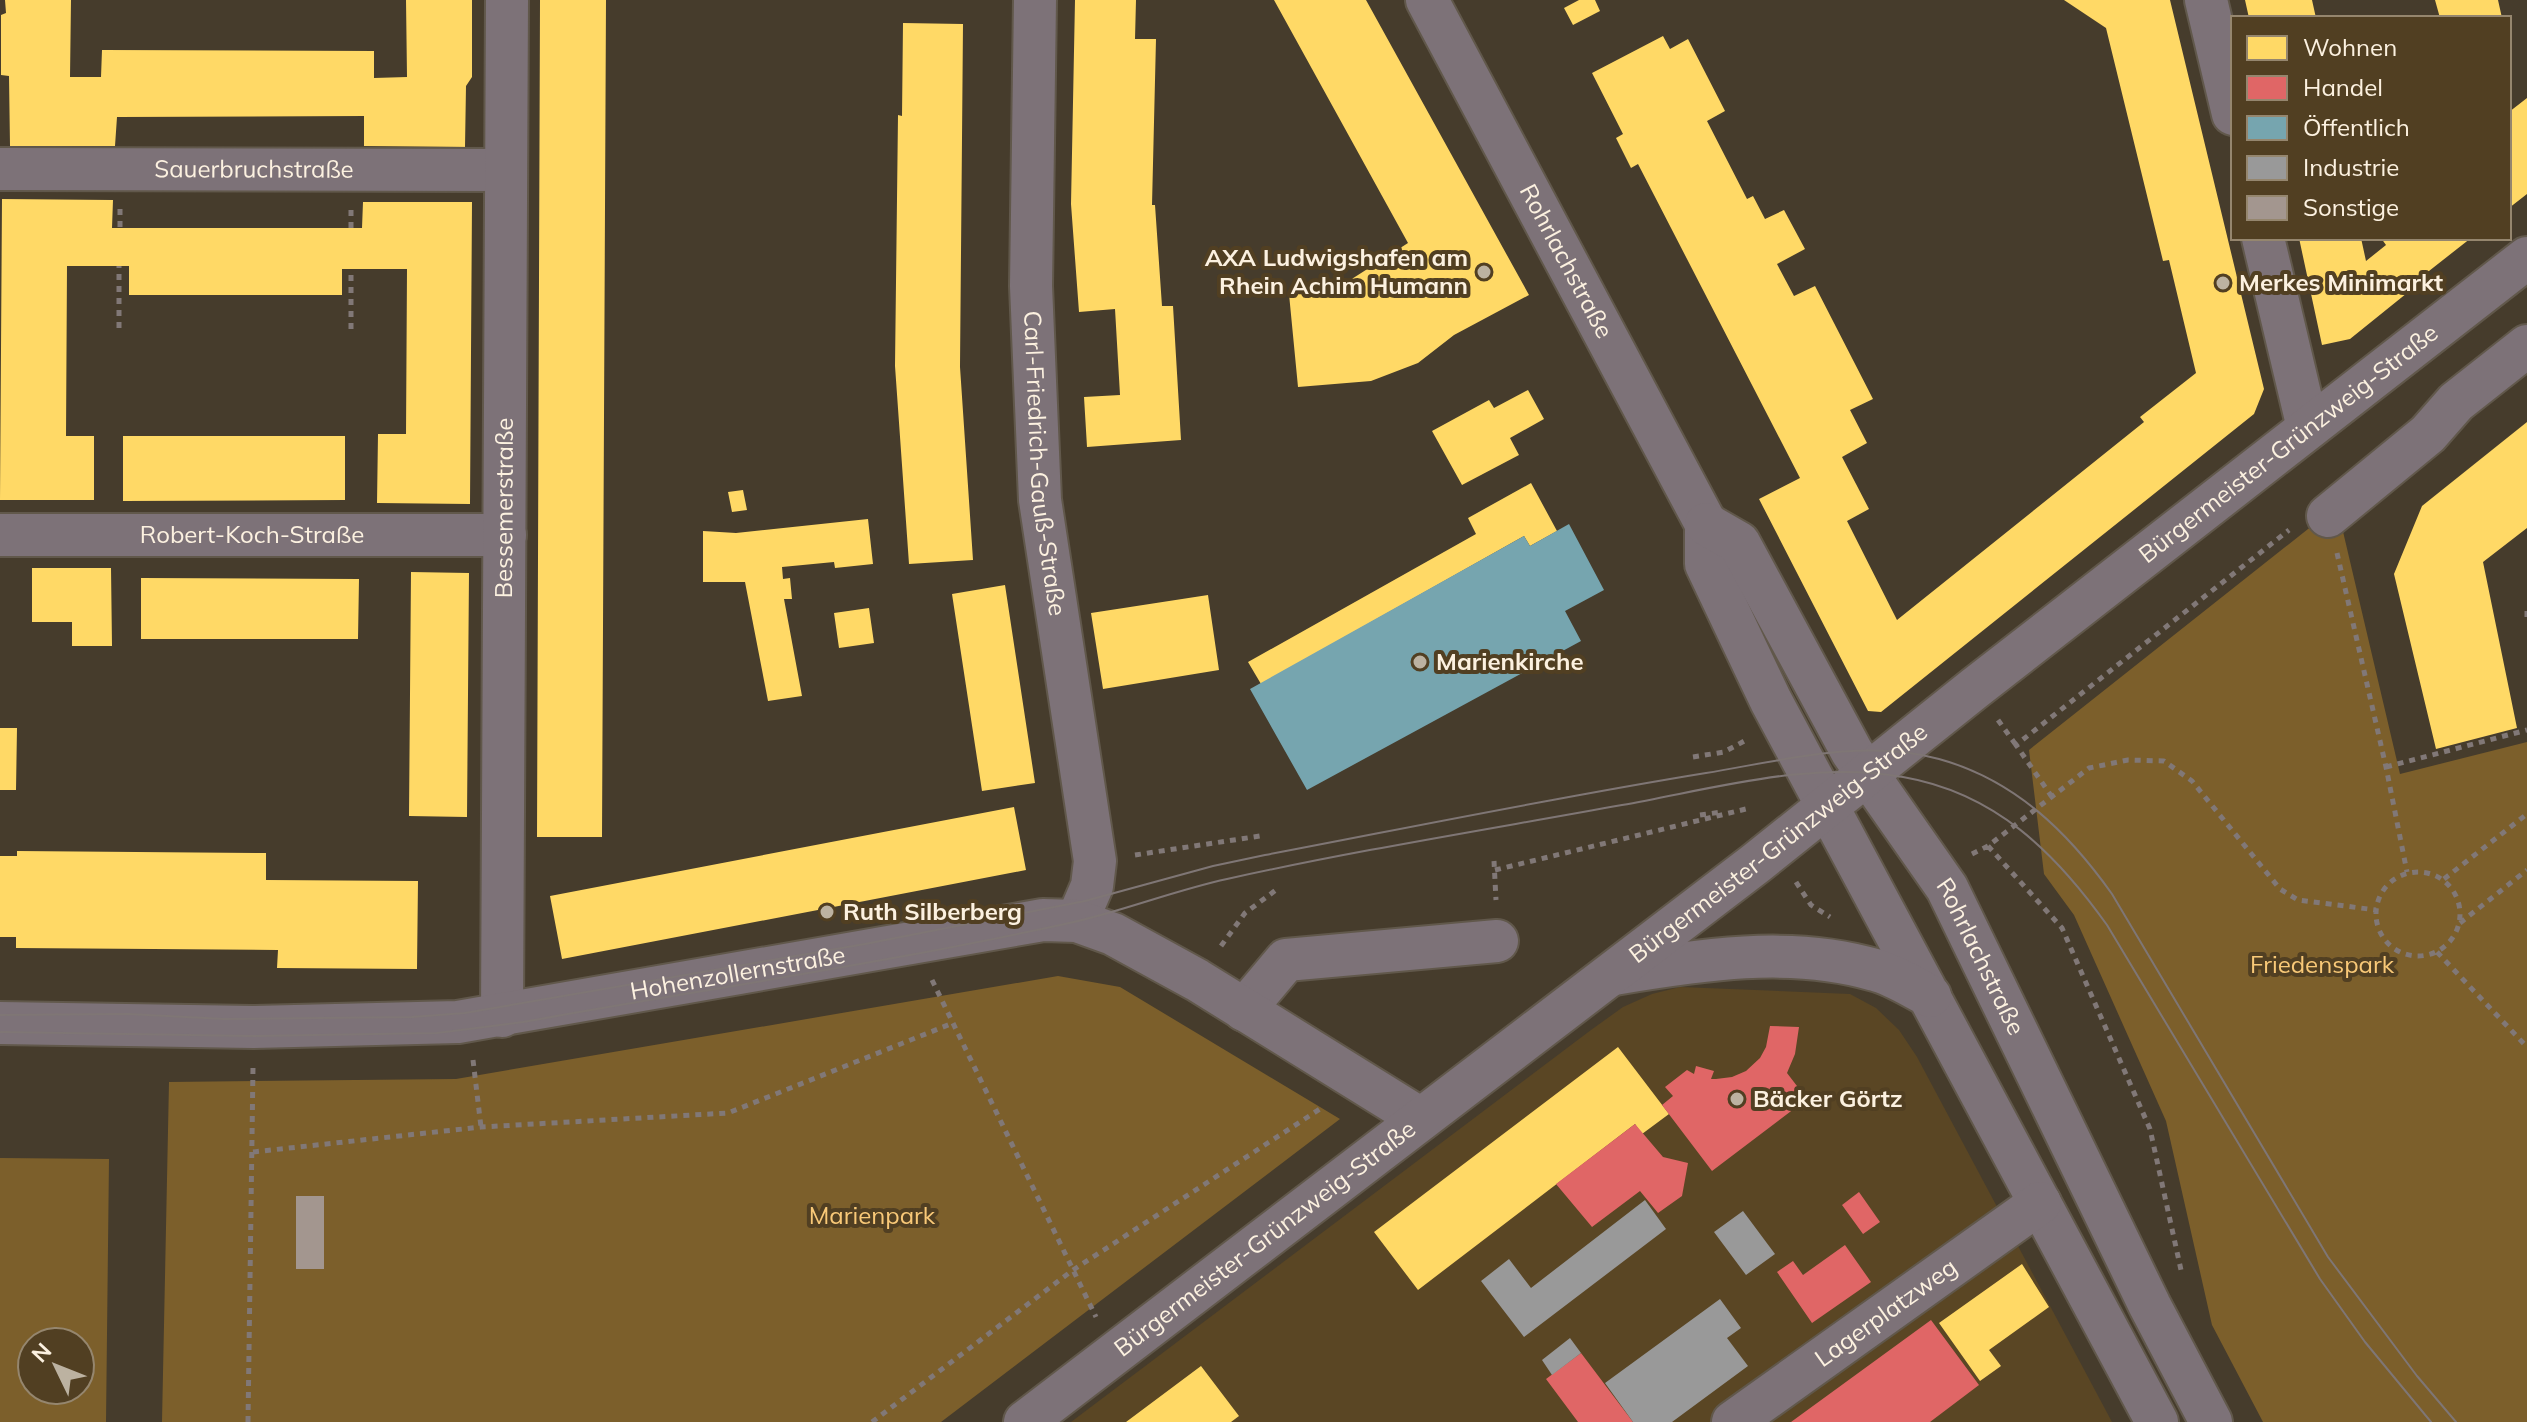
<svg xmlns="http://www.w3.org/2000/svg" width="2527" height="1422" viewBox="0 0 2527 1422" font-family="Mulish,sans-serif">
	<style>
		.built { fill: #5a4624 }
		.green { fill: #7c5f2b; fill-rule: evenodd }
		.homes { fill: #ffd966 }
		.shops { fill: #e06666 }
		.public { fill: #76a5af }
		.industry { fill: #999 }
		.building { fill: #a3968f }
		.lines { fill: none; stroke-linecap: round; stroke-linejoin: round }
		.minor-casing { stroke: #61584b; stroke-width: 46 }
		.path { stroke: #817877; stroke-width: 5; stroke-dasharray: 6 6; stroke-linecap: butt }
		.minor { stroke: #7d7278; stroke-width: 42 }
		.tram { stroke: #7f7675; stroke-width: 2 }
		.poi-dot { fill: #bcb2a1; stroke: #513f22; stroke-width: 3 }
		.labels { text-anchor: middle; stroke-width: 8; stroke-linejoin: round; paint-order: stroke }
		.street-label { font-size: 24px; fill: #fcf1e0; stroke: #513f22 }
		.poi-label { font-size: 24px; font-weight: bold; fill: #fcf1e0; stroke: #513f22; text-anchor: start }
		.park-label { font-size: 24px; fill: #f9c978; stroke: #513f22 }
	</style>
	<rect width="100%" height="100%" fill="#463c2c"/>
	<path class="built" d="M 1680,987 L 1850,994 L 1876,1008 L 1899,1030 L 1917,1057 L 2112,1422 L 1071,1422 L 1591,1030 L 1623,1007 L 1652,994 Z"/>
	<path class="green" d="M 2337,506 L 2400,774 L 2527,742 L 2527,1422 L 2263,1422 L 2212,1325 L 2166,1121 L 2074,915 L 2044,874 L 2029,750 Z
		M 1058,976 L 1120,987 L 1340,1119 L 941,1422 L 162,1422 L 169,1082 L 456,1079 Z
		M 0,1158 L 109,1159 L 106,1422 L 0,1422 ZM 32,1342 L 80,1342 L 80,1390 L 32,1390 Z"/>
	<path class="homes" d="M 5,0 L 71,0 L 70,77 L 101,77 L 102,50 L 374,51 L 374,78 L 407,77 L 406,0 L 472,0 L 472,77 L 466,86 L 465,147 L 364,146 L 364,116 L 117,117 L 115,146 L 10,146 L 9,76 L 1,75 L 1,15 L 6,13 Z
		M 540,0 L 606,0 L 602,837 L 537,837 Z
		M 1075,0 L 1136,0 L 1135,39 L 1156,39 L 1152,205 L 1155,205 L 1162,306 L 1173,306 L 1181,440 L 1087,447 L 1084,397 L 1120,395 L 1115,309 L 1079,312 L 1071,204 Z
		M 1274,0 L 1366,0 L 1529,295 L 1454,335 L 1418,363 L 1371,381 L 1298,387 L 1289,294 L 1333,291 L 1408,243 Z
		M 1579,0 L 1595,0 L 1600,11 L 1573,25 L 1564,8 Z
		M 2064,0 L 2170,0 L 2264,389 L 2254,414 L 1881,712 L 1868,711 L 1759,499 L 1800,478 L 1638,164 L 1631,168 L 1616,138 L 1623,134 L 1592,73 L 1663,36 L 1670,49 L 1688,39 L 1725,111 L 1707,121 L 1747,199 L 1753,196 L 1765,219 L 1784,210 L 1805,249 L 1777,264 L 1794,296 L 1815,286 L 1873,399 L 1850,410 L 1867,443 L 1842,457 L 1869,509 L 1847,521 L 1897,620 L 2144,422 L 2140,417 L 2196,373 L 2169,260 L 2163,261 L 2106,28 Z
		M 2245,0 L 2312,0 L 2316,18 L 2249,18 Z
		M 2435,0 L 2498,0 L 2502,18 L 2440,18 Z
		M 903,23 L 963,24 L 960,367 L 973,560 L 909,564 L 895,366 L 898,115 L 902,116 Z
		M 2527,98 L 2527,194 L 2509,208 L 2509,112 Z
		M 2,199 L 113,200 L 112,228 L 362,228 L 363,202 L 472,202 L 470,504 L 377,503 L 378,434 L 406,434 L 407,269 L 342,269 L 342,295 L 129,295 L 129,266 L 67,266 L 66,436 L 94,436 L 94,500 L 0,500 Z
		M 2299,238 L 2361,238 L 2366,261 L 2386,245 L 2381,238 L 2471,238 L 2415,282 L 2417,285 L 2350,339 L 2322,345 Z
		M 1528,390 L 1544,419 L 1510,438 L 1519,455 L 1462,485 L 1432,431 L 1489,400 L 1494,408 Z
		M 2527,422 L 2527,528 L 2483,562 L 2517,728 L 2436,749 L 2394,574 L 2422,506 Z
		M 123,436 L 345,436 L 345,500 L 123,501 Z
		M 1531,483 L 1557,531 L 1530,546 L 1524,536 L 1261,684 L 1248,662 L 1476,534 L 1468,518 Z
		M 743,490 L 747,510 L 732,512 L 728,492 Z
		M 868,519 L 873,564 L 835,568 L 834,562 L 782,567 L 783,579 L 790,578 L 792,599 L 784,599 L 802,696 L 768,701 L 745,582 L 703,582 L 703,531 L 736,533 Z
		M 32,568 L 111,568 L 112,646 L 72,646 L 72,622 L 32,622 Z
		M 411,572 L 469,573 L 467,817 L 409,816 Z
		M 141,578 L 359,579 L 358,639 L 141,639 Z
		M 1005,585 L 1035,783 L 982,791 L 952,594 Z
		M 1208,595 L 1219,670 L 1103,689 L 1091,613 Z
		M 869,608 L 874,643 L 839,648 L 834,613 Z
		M 0,728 L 17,728 L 16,790 L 0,790 Z
		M 1014,807 L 1026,870 L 562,959 L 550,896 Z
		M 17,851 L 266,853 L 266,880 L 418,881 L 417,969 L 277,968 L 278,950 L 16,948 L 16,937 L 0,937 L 0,856 L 17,856 Z
		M 1618,1047 L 1669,1114 L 1642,1134 L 1635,1124 L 1418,1290 L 1374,1232 Z
		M 2022,1264 L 2049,1307 L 1989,1350 L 2001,1366 L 1980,1381 L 1939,1323 Z
		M 1201,1366 L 1239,1416 L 1231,1422 L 1126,1422 Z"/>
	<path class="shops" d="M 1770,1026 L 1799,1027 L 1795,1054 L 1787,1073 L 1807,1099 L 1712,1171 L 1662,1105 L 1673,1096 L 1665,1087 L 1687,1070 L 1694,1074 L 1696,1066 L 1714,1071 L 1711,1079 L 1716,1079 L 1732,1077 L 1746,1071 L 1760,1058 L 1766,1047 Z
		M 1635,1124 L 1663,1157 L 1688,1163 L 1682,1196 L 1658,1213 L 1640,1191 L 1592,1227 L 1556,1184 Z
		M 1859,1192 L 1880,1222 L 1863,1234 L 1842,1205 Z
		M 1845,1245 L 1871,1282 L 1812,1323 L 1777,1272 L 1793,1261 L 1803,1275 Z
		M 1931,1320 L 1979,1385 L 1930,1422 L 1791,1422 Z
		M 1581,1353 L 1633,1422 L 1578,1422 L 1546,1379 Z"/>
	<path class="public" d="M 1569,524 L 1604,590 L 1565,611 L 1581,641 L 1307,790 L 1250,689 L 1524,536 L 1530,546 Z"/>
	<path class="industry" d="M 1645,1200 L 1666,1229 L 1524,1337 L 1481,1281 L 1509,1259 L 1531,1288 Z
		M 1743,1211 L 1775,1254 L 1746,1275 L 1714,1232 Z
		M 1720,1299 L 1741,1328 L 1727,1338 L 1748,1366 L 1672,1422 L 1633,1422 L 1605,1383 Z
		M 1570,1338 L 1581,1353 L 1552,1375 L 1542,1360 Z"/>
	<path class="building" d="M 296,1196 L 324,1196 L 324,1269 L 296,1269 Z"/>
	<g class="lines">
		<defs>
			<g id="minor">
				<path id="s1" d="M 1035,0 L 1031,286 L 1040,500 L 1095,861 L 1092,886 L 1077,921"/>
				<path id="s2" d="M 1427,0 L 1706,524 L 1706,564 L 1771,701 L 2157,1422"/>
				<path d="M 2206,0 L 2233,114"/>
				<path id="s3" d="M 0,169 L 506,170"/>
				<path d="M 2263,238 L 2308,428"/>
				<path d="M 2328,516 L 2428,434 L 2456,402 L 2527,346"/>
				<path id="s4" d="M 1706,524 L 1739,543 L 1852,752 L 1947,888 L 2150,1306 L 2211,1422"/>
				<path id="s5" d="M 0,535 L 505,535"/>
				<path d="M 1614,974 C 1698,960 1791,945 1875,970 C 1894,975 1912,987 1930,996"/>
				<path d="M 1244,1010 L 1286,960 L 1497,941"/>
				<path id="s6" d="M 502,1016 L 507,0"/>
				<path id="s7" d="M 0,1023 L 253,1027 L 458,1022 L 1043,920 L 1077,921 L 1113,934 L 1197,980 L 1421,1119"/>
				<path id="s8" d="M 1025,1422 L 1755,864 L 1975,688 L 2527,258"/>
				<path id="s9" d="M 1733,1422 L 2040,1203"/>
			</g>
		</defs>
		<use href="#minor" class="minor-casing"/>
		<path class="path" d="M 120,209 L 120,228
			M 351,228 L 351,209
			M 119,328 L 119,266
			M 351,329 L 351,269
			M 2337,553 L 2386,767 L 2407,872
			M 2527,611 L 2527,618
			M 1998,720 L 2016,745
			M 1693,757 L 1724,752 L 1748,739
			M 2386,767 L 2527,730
			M 2052,797 L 2016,745 L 2289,530
			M 1700,815 L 1722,812
			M 1988,846 L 2062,928 L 2150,1129 L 2181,1270
			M 1972,854 L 1988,846 L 2089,768 L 2128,760 L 2164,761 L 2192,781 L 2280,889 L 2298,900 L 2376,910
			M 1135,855 L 1260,836
			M 1494,861 L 1496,900
			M 1495,870 L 1750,808
			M2376 914a42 42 0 1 1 84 0a42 42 0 1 1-84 0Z
			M 2444,879 L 2527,814
			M 1796,882 L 1811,905 L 1830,917
			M 2460,923 L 2527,870
			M 1221,946 L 1245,913 L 1276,890
			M 2437,952 L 2527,1047
			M 932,980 L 1096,1317
			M 473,1060 L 481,1127
			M 253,1152 L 481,1127 L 728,1113 L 953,1023
			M 248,1422 L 253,1067
			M 872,1422 L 1073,1270 L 1323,1107"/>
		<use href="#minor" class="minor"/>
		<path class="tram" d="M 0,1015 L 129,1014 L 224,1019 L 412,1017 L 465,1013 L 865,944 L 1085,901 L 1213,866 L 1265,855 C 1412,827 1558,797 1706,773 C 1780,761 1864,738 1939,759 C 2015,780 2068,832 2112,894 L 2328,1257 L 2417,1376 L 2456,1422
			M 0,1032 L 253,1036 L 437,1033 L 523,1022 C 707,989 893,962 1074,922 C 1126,910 1176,890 1227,879 C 1358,850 1490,829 1622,805 C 1713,789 1810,760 1903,777 C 1995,793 2055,852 2107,925 L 2320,1279 L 2365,1342 L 2431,1422"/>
	</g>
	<g class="poi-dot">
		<circle cx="1484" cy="272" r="8"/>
		<circle cx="2223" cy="283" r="8"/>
		<circle cx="1420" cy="662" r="8"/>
		<circle cx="827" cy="912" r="8"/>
		<circle cx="1737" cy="1099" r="8"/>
	</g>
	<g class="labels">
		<g class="street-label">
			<text dy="8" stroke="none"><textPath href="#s3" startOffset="254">Sauerbruchstraße</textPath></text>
			<text dy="8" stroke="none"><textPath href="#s2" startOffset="296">Rohrlachstraße</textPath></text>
			<text dy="8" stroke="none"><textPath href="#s8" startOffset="1598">Bürgermeister-Grünzweig-Straße</textPath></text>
			<text dy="8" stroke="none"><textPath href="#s1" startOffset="464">Carl-Friedrich-Gauß-Straße</textPath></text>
			<text dy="8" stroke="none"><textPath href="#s6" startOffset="508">Bessemerstraße</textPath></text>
			<text dy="8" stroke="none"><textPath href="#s5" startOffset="252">Robert-Koch-Straße</textPath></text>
			<text dy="8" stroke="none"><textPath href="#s8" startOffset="950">Bürgermeister-Grünzweig-Straße</textPath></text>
			<text dy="8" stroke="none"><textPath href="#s4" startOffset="518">Rohrlachstraße</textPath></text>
			<text dy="8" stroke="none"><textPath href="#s7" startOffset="742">Hohenzollernstraße</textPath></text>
			<text dy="8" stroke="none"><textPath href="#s8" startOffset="302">Bürgermeister-Grünzweig-Straße</textPath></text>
			<text dy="8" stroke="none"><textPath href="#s9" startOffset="188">Lagerplatzweg</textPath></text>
		</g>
		<g class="poi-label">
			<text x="1468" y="266" text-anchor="end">AXA Ludwigshafen am<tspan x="1468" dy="28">Rhein Achim Humann</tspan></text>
			<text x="2239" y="291">Merkes Minimarkt</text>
			<text x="1436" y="670">Marienkirche</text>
			<text x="843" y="920">Ruth Silberberg</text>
			<text x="1753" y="1107">Bäcker Görtz</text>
		</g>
		<g class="park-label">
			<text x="2322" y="973">Friedenspark</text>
			<text x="872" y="1224">Marienpark</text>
		</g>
	</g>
	<rect x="2231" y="16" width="280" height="224" fill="#513f22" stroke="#95866e" stroke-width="2"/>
	<rect x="2247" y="36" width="40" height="24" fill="#ffd966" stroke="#95866e" stroke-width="2"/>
	<text x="2303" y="56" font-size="24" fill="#fcf1e0">Wohnen</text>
	<rect x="2247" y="76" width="40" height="24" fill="#e06666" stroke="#95866e" stroke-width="2"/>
	<text x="2303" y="96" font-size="24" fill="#fcf1e0">Handel</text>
	<rect x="2247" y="116" width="40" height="24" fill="#76a5af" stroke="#95866e" stroke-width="2"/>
	<text x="2303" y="136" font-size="24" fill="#fcf1e0">Öffentlich</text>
	<rect x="2247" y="156" width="40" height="24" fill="#999999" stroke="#95866e" stroke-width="2"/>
	<text x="2303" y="176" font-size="24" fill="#fcf1e0">Industrie</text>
	<rect x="2247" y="196" width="40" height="24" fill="#a3968f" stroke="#95866e" stroke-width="2"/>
	<text x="2303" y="216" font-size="24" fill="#fcf1e0">Sonstige</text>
	<g transform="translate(56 1366) rotate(313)"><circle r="38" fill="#513f22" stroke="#95866e" stroke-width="2"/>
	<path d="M0-6L14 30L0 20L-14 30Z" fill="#bcb2a1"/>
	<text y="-12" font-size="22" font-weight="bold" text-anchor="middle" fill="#fcf1e0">N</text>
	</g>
</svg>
